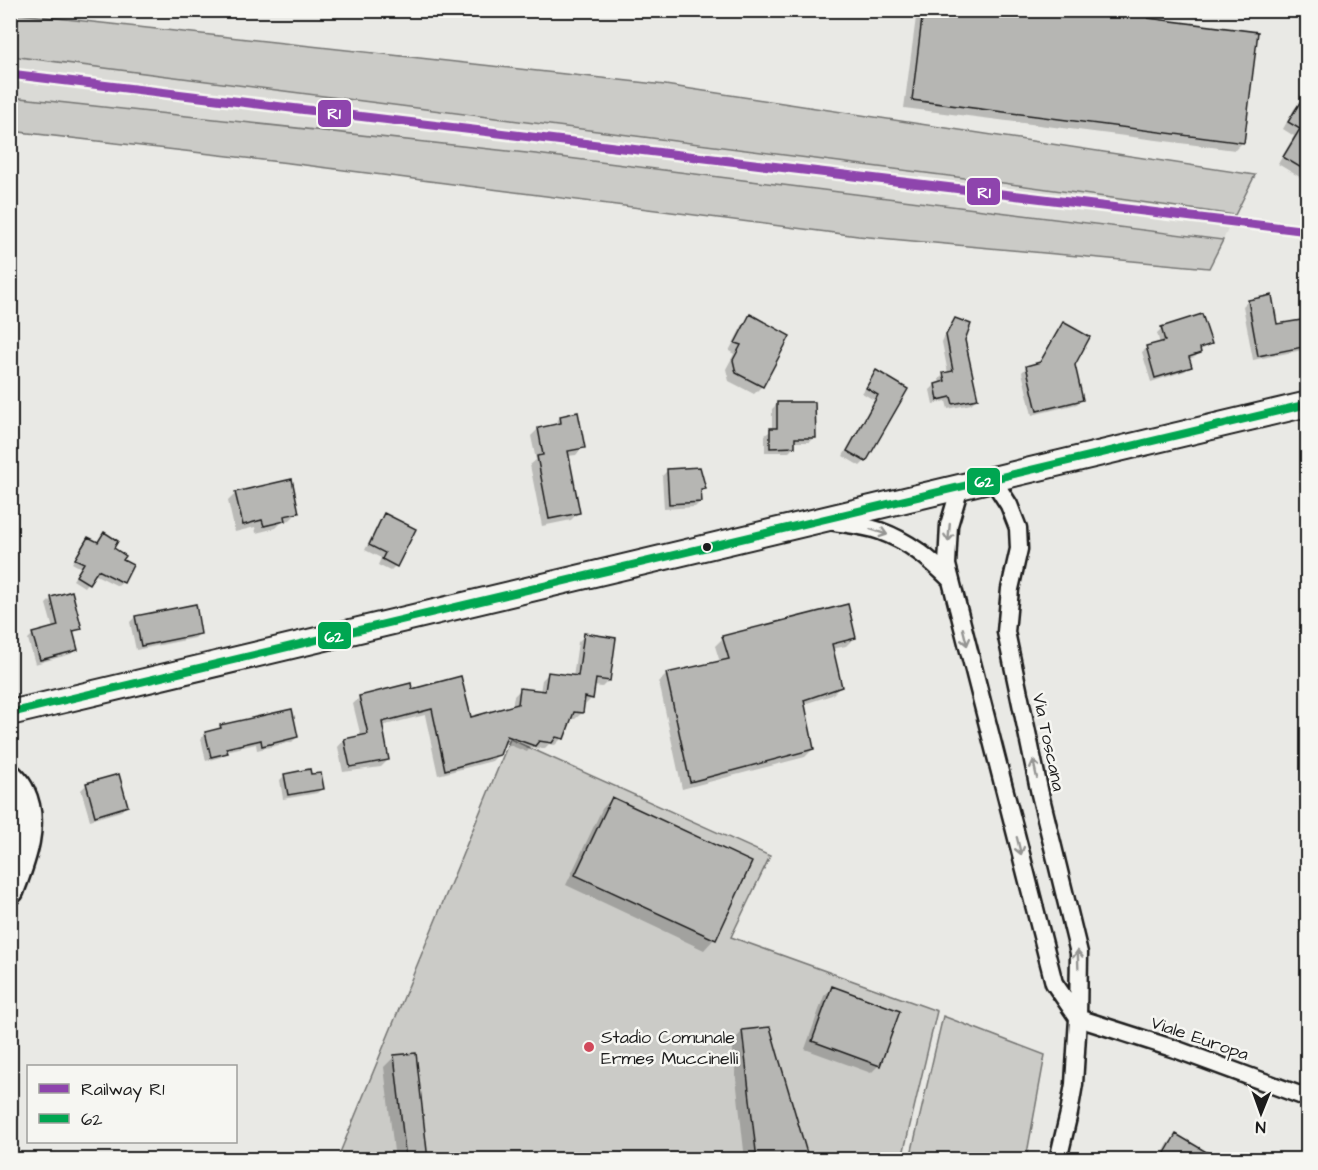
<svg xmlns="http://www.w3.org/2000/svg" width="1318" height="1170" viewBox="0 0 1318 1170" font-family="'Architects Daughter',sans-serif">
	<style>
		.built { fill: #dadad6 }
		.green { fill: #cbcbc7; stroke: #747472; stroke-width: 1.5 }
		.shadow { fill: #0003 }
		.building { fill: #b6b6b3; stroke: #1c1c1c; stroke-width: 1.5 }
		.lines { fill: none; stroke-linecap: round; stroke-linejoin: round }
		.street-casing { stroke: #1c1c1c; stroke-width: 21 }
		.secondary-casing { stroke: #1c1c1c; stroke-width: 28 }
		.primary-casing { stroke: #1c1c1c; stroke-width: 32 }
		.street { stroke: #f6f6f2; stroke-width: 16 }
		.secondary { stroke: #f6f6f2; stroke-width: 24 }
		.primary { stroke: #f6f6f2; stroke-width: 27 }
		.bus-1-casing { stroke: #f6f6f2; stroke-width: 12 }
		.bus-1 { stroke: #00a651; stroke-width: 8 }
		.rail-1-casing { stroke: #f6f6f2; stroke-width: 14 }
		.rail-1 { stroke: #8e44ad; stroke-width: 9 }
		.oneway { stroke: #949492 }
		.bus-dot { fill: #1c1c1c; stroke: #f6f6f2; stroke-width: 2 }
		.poi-dot { fill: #d1495b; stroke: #f6f6f2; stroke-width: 2 }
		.labels { text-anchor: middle; stroke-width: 5; stroke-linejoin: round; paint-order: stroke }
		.street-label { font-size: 18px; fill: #1c1c1c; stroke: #f6f6f2 }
		.poi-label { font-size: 18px; fill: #1c1c1c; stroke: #f6f6f2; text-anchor: start }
		.line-badge { stroke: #f6f6f2; stroke-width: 2 }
		.badge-label { font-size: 16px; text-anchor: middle; font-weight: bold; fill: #fff }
	</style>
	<rect width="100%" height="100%" fill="#e9e9e5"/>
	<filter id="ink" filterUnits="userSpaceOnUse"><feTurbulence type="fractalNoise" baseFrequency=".0167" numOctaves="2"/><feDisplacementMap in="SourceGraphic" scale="12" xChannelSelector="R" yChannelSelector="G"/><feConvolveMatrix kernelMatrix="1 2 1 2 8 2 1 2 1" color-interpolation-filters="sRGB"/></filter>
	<g filter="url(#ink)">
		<path class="built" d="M 11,56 L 996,182 L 1235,215 L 1223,240 L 536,154 L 11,97 Z"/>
		<path class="green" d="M 11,13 L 665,85 L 1255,175 L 1235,215 L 996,182 L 11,56 Z
			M 11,97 L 536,154 L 1223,240 L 1209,268 L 858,236 L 289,163 L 11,131 Z
			M 510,739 L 770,856 L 731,937 L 937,1011 L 902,1159 L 337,1160 Z
			M 943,1016 L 1045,1055 L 1026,1159 L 910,1159 Z"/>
		<path class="shadow" d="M 917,10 L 1147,10 L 1146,20 L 1243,142 L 1235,150 L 904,108 Z
			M 1301,102 L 1308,106 L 1308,182 L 1278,164 L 1294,136 L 1283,129 L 1294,109 Z
			M 1308,287 L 1308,308 L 1305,290 Z
			M 1248,301 L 1276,326 L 1308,320 L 1308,354 L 1307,349 L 1253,360 L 1243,306 Z
			M 751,316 L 762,386 L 754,394 L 729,381 L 726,369 L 734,354 L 729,351 L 743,324 Z
			M 955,319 L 963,340 L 976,399 L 971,404 L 948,409 L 946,401 L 933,404 L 930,390 L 935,385 L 940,384 L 939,379 L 944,374 L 948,373 L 942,342 L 950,324 Z
			M 1063,324 L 1082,399 L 1077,404 L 1032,415 L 1022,372 L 1027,367 L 1038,364 L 1058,329 Z
			M 1162,328 L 1210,344 L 1205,348 L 1199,350 L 1200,352 L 1195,357 L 1188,359 L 1190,366 L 1185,371 L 1151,382 L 1142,352 L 1147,348 L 1160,344 L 1157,333 Z
			M 877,372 L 906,389 L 865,461 L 860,466 L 843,456 L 874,400 L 862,393 Z
			M 777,404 L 814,437 L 809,442 L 794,442 L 794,447 L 789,452 L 765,452 L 765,435 L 772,430 L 772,409 Z
			M 560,417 L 583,447 L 576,455 L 568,456 L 579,512 L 571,520 L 542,526 L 530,465 L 536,460 L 531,436 L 538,429 L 554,426 Z
			M 667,471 L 704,488 L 700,493 L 700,502 L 695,507 L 664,509 L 662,476 Z
			M 236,493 L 298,512 L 290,520 L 282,522 L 276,528 L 256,533 L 255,527 L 235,532 L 228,501 Z
			M 385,515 L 395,566 L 390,571 L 378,565 L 381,558 L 365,550 L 380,520 Z
			M 104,534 L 120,561 L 123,582 L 118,586 L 94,574 L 84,587 L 73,580 L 81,568 L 72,563 L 84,543 L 97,543 Z
			M 71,593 L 80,628 L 72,634 L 76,649 L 71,654 L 35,664 L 28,639 L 33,634 L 53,629 L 46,604 L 51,599 Z
			M 135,617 L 200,633 L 195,638 L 136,650 L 130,622 Z
			M 585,635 L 609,680 L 602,687 L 594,686 L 592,698 L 585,705 L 583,704 L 582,713 L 575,719 L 570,719 L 562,738 L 555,745 L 549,744 L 544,749 L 531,747 L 527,752 L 504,743 L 499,754 L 492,761 L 438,775 L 425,715 L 381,726 L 388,760 L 381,767 L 343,772 L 338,747 L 344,740 L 361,737 L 353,704 L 359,698 L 411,691 L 470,718 L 512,707 L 514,696 L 521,689 L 540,692 L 542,680 L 549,673 L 573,677 L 578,642 Z
			M 723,638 L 854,638 L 846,646 L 832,649 L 840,687 L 832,695 L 804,704 L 813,749 L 805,757 L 682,789 L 659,682 L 667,674 L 720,662 L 715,646 Z
			M 221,726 L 297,737 L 292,742 L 257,750 L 256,744 L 226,751 L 221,757 L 206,761 L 201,738 L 206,733 L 217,730 Z
			M 285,775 L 310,776 L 322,788 L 317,793 L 283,799 L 280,780 Z
			M 86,785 L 126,806 L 121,811 L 90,820 L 81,790 Z
			M 612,798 L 714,939 L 704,950 L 566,885 L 602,809 Z
			M 832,988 L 879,1065 L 871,1073 L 805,1049 L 824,996 Z
			M 743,1031 L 806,1160 L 745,1160 L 732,1042 Z
			M 395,1056 L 427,1160 L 395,1160 L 384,1067 Z
			M 1176,1136 L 1210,1160 L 1159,1160 L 1168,1144 Z"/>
		<path class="building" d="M 923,10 L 1149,10 L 1148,18 L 1258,32 L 1244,143 L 912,100 Z
			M 1308,89 L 1308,172 L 1283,157 L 1300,129 L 1288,122 Z
			M 1272,295 L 1277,324 L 1308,319 L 1308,346 L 1258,356 L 1248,300 Z
			M 750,314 L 790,336 L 763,387 L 736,373 L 733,360 L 741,345 L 735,343 Z
			M 1202,314 L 1212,344 L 1200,348 L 1201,353 L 1189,357 L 1192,367 L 1155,378 L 1146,346 L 1165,341 L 1161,327 Z
			M 955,318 L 971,324 L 965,340 L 978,399 L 953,404 L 951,397 L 938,400 L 935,384 L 945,381 L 943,373 L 953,371 L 946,335 Z
			M 1063,322 L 1090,337 L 1075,365 L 1083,400 L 1037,411 L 1026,366 L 1040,362 Z
			M 876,370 L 908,389 L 866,462 L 847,451 L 878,395 L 866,388 Z
			M 777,402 L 815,402 L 816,438 L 795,438 L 795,447 L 770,448 L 770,428 L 777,428 Z
			M 578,412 L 585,448 L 568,451 L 580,513 L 549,519 L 537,456 L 543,455 L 538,428 L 561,423 L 560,416 Z
			M 700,467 L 706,489 L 701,490 L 702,502 L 669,504 L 667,469 Z
			M 292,479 L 299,513 L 284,516 L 285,521 L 264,526 L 262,520 L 243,525 L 235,492 Z
			M 384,513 L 416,529 L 397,567 L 382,559 L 385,553 L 369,545 Z
			M 104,532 L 118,541 L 114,548 L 126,556 L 123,560 L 133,565 L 124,583 L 98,570 L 89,584 L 76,576 L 84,563 L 75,559 L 88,537 L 98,542 Z
			M 72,591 L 82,629 L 73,631 L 78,650 L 40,660 L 32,633 L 58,626 L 51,597 Z
			M 196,604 L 201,634 L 141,646 L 135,616 Z
			M 848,604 L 856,638 L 832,644 L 842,687 L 804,700 L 814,749 L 690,782 L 666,673 L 729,659 L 722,636 Z
			M 584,633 L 616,638 L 610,681 L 596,679 L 593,699 L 585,697 L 583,713 L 574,712 L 564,739 L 556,737 L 552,743 L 539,741 L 535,746 L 507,736 L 500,755 L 445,770 L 432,709 L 382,722 L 389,760 L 350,767 L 344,739 L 368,734 L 359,696 L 411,683 L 412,689 L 461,676 L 471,717 L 518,704 L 520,688 L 545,691 L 548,672 L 578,676 Z
			M 292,709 L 298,737 L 262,746 L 261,740 L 226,748 L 228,753 L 211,757 L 205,732 L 221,728 L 220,725 Z
			M 310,769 L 311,774 L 321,773 L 324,789 L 288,795 L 284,774 Z
			M 119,774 L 128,806 L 95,816 L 86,783 Z
			M 612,797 L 752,862 L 716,940 L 575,875 Z
			M 832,986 L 900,1011 L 880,1066 L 812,1041 Z
			M 770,1027 L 778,1055 L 809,1160 L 757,1160 L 742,1030 Z
			M 416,1053 L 428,1160 L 406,1160 L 394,1055 Z
			M 1176,1134 L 1220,1160 L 1161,1160 Z"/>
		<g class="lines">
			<defs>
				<path id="street" d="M 993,480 L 1009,505 L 1018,528 L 1019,549 L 1010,589 L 1006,632 L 1040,794 L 1079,953 L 1078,1018 L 1074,1084 L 1069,1113 L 1058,1160
					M 960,487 L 949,525 L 947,565 L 1054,983 L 1078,1018
					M 828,521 C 845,524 864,525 880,531 C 908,541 929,558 950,579
					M 1078,1018 L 1175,1049 L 1308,1098"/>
				<path id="secondary" d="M 10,713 L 1308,404"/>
				<path id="primary" d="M 10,778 C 14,782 19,788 21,793 C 36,824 21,861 10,890"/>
			</defs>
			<use href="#street" class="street-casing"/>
			<use href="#secondary" class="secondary-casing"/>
			<use href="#primary" class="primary-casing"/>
			<use href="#street" class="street"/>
			<use href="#secondary" class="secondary"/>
			<use href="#primary" class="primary"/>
			<defs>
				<path id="bus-1" d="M 10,713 L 1308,404"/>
			</defs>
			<use href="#bus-1" class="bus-1-casing"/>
			<use href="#bus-1" class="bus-1"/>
			<defs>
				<path id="rail-1" d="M 10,74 L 1308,231"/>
			</defs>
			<use href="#rail-1" class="rail-1-casing"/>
			<use href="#rail-1" class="rail-1"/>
		</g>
		<defs><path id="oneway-shaft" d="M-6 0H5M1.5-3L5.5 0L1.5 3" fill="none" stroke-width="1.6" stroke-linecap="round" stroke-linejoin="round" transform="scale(1.5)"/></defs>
		<g class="oneway">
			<use href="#oneway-shaft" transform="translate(879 532) rotate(18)"/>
			<use href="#oneway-shaft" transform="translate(949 533) rotate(95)"/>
			<use href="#oneway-shaft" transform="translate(965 637) rotate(76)"/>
			<use href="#oneway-shaft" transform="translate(1035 769) rotate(-102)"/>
			<use href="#oneway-shaft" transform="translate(1019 846) rotate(76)"/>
			<use href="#oneway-shaft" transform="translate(1078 959) rotate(-92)"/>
		</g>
	</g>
	<circle class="bus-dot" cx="707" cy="547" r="5"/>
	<circle class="poi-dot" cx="589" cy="1047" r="6"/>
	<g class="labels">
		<g class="street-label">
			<text transform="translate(1049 742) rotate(78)" y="6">Via Toscana</text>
			<text transform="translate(1200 1038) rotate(19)" y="6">Viale Europa</text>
		</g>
		<g class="poi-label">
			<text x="601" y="1043">Stadio Comunale<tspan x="601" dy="21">Ermes Muccinelli</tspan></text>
		</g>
	</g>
	<g class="line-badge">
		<rect x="317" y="99" width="35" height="29" rx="6" fill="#8e44ad"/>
		<rect x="966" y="177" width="35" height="29" rx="6" fill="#8e44ad"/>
		<rect x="966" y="467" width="35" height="29" rx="6" fill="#00a651"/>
		<rect x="317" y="621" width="35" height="29" rx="6" fill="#00a651"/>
	</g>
	<g class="badge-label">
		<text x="334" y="119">R1</text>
		<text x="984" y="198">R1</text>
		<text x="984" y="487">62</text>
		<text x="334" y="642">62</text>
	</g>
	<rect width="1318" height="1170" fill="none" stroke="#f6f6f2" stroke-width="36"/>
	<rect x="18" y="18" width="1282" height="1134" fill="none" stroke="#1c1c1c" stroke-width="2" filter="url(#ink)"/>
	<rect x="27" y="1065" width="210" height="78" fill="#f6f6f2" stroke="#9f9f9c" stroke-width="1.5"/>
	<rect x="39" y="1084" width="30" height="9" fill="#8e44ad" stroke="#9f9f9c" stroke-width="1.5"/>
	<text x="81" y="1095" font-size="18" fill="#1c1c1c">Railway R1</text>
	<rect x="39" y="1114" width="30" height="9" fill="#00a651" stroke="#9f9f9c" stroke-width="1.5"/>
	<text x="81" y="1125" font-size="18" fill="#1c1c1c">62</text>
	<g transform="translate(1261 1113) rotate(181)" stroke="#f6f6f2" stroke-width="4.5" paint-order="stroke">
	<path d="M0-4.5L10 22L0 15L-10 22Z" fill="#1c1c1c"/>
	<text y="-9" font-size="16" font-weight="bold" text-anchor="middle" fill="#1c1c1c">N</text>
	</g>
</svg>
